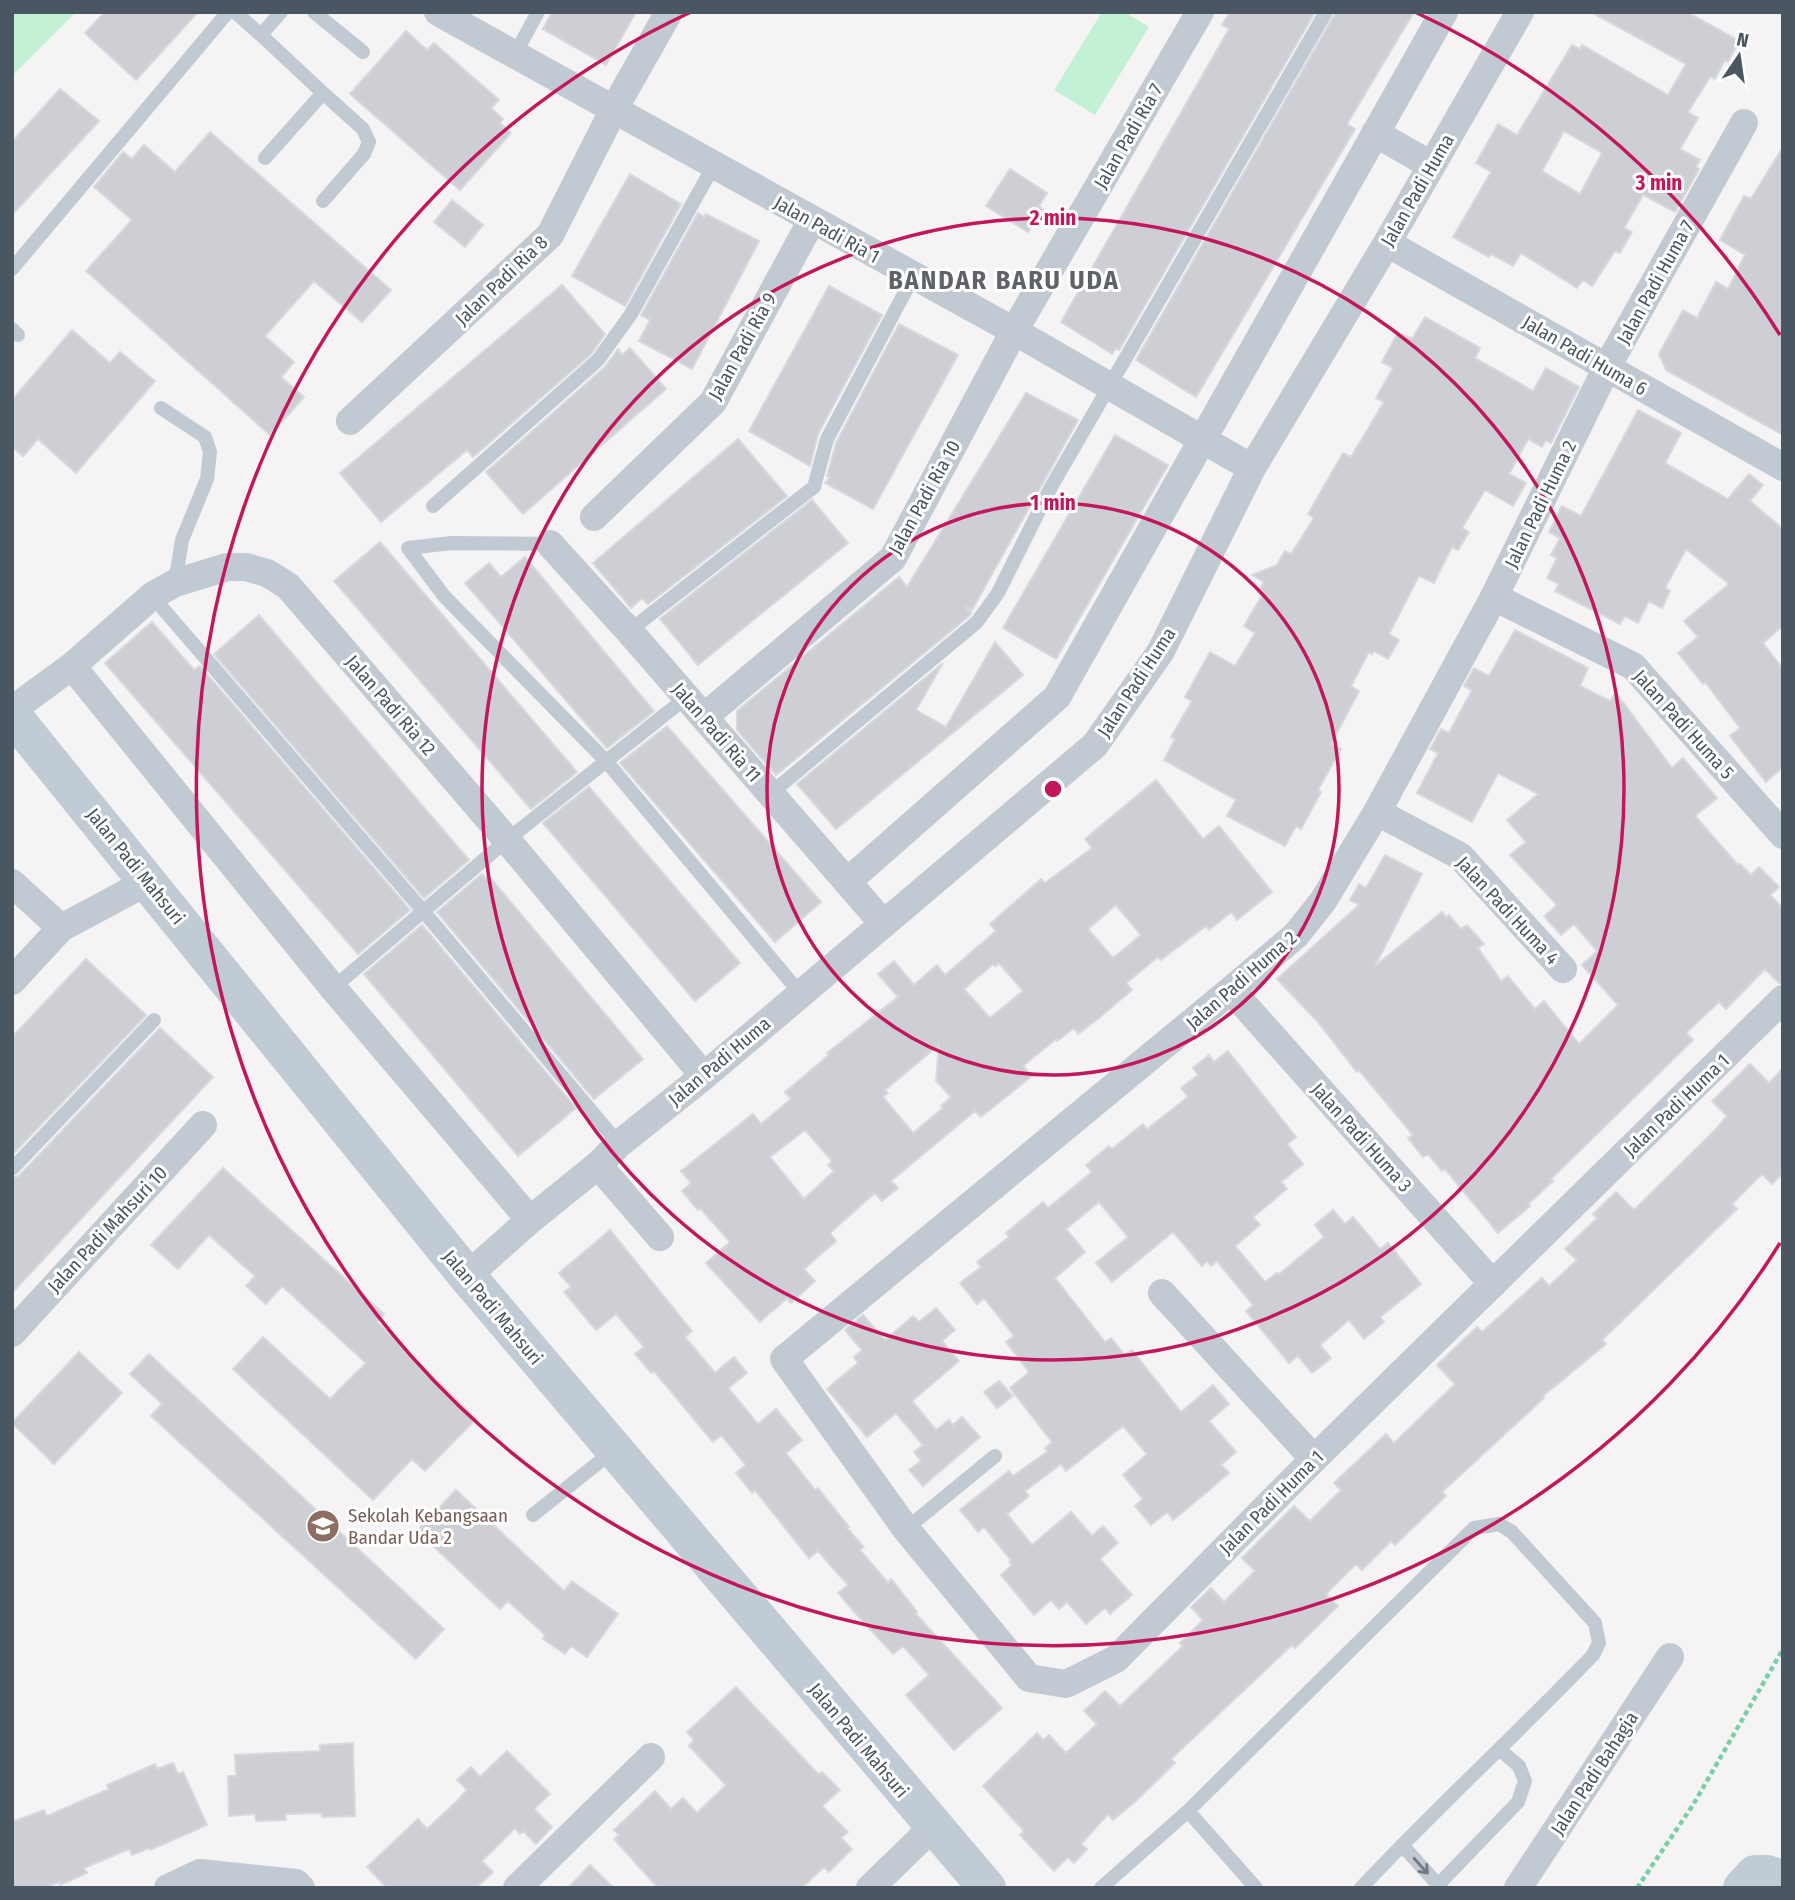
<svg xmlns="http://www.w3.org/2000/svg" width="1795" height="1900" viewBox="0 0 1795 1900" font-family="'Fira Sans Condensed',sans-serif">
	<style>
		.green { fill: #c3f1d5 }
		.building { fill: #cdcfd5; stroke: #d7d9de; stroke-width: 2; fill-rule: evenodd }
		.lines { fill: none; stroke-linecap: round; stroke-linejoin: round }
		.path { stroke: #7ad0a6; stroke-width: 4.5; stroke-dasharray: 5 3.5; stroke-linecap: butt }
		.lane { stroke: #c1cad2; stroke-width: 14 }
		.street { stroke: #c1cad2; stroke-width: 28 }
		.secondary { stroke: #c1cbd6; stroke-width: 38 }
		.oneway { stroke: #6e7983 }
		.ring { fill: none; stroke: #c2185b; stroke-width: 3.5 }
		.labels { text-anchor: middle; stroke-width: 6; stroke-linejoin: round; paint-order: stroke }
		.street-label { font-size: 19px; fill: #4a5661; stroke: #fff }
		.education-label { font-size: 19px; fill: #785e54; stroke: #fff; text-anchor: start }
		.district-label { font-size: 26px; font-weight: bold; letter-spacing: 2px; fill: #5f6368; stroke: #fff }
		.centre { fill: #c2185b; stroke: #fff; stroke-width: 3.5 }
		.ring-label { font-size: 21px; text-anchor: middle; font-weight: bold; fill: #c2185b; stroke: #fff; stroke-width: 6; stroke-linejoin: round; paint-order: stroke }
	</style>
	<rect width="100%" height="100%" fill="#f5f3f3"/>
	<path class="green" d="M 12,12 L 76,12 L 12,76 Z
		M 1102,12 L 1125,12 L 1149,27 L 1095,115 L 1054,90 Z"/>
	<path class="building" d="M 105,12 L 198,12 L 136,80 L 85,33 Z
		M 552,12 L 636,12 L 606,65 L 543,29 Z
		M 1230,12 L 1315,12 L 1119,350 L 1116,348 L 1112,354 L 1061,322 L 1229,29 L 1222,25 Z
		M 1336,12 L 1414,12 L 1347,124 L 1355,129 L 1196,397 L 1136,360 Z
		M 1591,12 L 1687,12 L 1739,41 L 1728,62 L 1725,60 L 1715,79 L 1710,77 L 1688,112 L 1698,118 L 1680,149 L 1700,160 L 1696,167 L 1699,169 L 1675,212 L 1643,195 L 1624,228 L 1632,232 L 1620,253 L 1615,251 L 1592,286 L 1583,280 L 1577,288 L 1521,253 L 1513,266 L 1491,254 L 1489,257 L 1453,237 L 1491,172 L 1476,163 L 1498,124 L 1517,135 L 1572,45 L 1580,49 L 1582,45 L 1668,95 L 1686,64 ZM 1564,131 L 1602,153 L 1580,194 L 1542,171 Z
		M 406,31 L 427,50 L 434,43 L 499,100 L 491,108 L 503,119 L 500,123 L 511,133 L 460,190 L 350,94 Z
		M 60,89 L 99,121 L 12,215 L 12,142 Z
		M 210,132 L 391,290 L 362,322 L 314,281 L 265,336 L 294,362 L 281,377 L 304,397 L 270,435 L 86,271 L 132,220 L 94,187 L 123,152 L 132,159 L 144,145 L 175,172 Z
		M 1783,147 L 1783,435 L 1666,370 L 1659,354 L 1683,310 L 1697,318 L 1716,282 L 1728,289 L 1745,255 L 1720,240 L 1744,196 L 1751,199 Z
		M 1010,169 L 1047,193 L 1039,206 L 1043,209 L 1028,232 L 986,206 Z
		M 630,174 L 681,204 L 625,306 L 572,276 Z
		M 452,200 L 483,225 L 465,247 L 434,222 Z
		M 698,213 L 704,217 L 706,214 L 759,241 L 692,369 L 639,341 L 650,320 L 641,315 Z
		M 562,285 L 605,334 L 591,354 L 473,457 L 467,450 L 381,522 L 340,473 Z
		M 829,286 L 882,315 L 818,434 L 810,466 L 749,431 Z
		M 1425,317 L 1480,348 L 1475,358 L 1533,391 L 1546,368 L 1579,387 L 1551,443 L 1546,440 L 1542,447 L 1528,439 L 1509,474 L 1526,483 L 1513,506 L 1485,490 L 1462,528 L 1469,532 L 1458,550 L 1452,547 L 1434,583 L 1419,576 L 1389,634 L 1399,640 L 1388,659 L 1374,651 L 1372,654 L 1369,652 L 1351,686 L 1359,691 L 1331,744 L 1341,749 L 1318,790 L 1321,792 L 1301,829 L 1296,826 L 1285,846 L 1227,816 L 1236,800 L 1164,760 L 1175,739 L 1171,737 L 1192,701 L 1185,697 L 1210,652 L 1235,666 L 1255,633 L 1244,626 L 1264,592 L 1260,589 L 1264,582 L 1252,575 L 1277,565 L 1285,551 L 1291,554 L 1314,518 L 1308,514 L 1343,453 L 1351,457 L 1384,402 L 1376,398 L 1393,368 L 1382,362 L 1398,332 L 1412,339 Z
		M 899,324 L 958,355 L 873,509 L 825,483 L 830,477 L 827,476 L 836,443 Z
		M 72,330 L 110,363 L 120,352 L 155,381 L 76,473 L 38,439 L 23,456 L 12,447 L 12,400 Z
		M 630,348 L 666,389 L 523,514 L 486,472 L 605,367 L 618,349 L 622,355 Z
		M 1026,393 L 1078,420 L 972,610 L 966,607 L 971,613 L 969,616 L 776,775 L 737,730 L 737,711 L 899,577 L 907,587 Z
		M 1638,410 L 1681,433 L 1665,463 L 1728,499 L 1749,474 L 1763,485 L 1750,501 L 1783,529 L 1783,626 L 1763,643 L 1783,669 L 1783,767 L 1766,782 L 1730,736 L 1740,728 L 1705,682 L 1703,684 L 1678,653 L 1698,637 L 1684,621 L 1729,584 L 1686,549 L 1665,588 L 1670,591 L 1662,608 L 1649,601 L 1638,623 L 1625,616 L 1620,624 L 1555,591 L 1559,584 L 1547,578 L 1557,558 L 1551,555 L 1560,538 L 1549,532 L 1562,506 L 1581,516 Z
		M 1115,435 L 1168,465 L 1056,659 L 1003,628 Z
		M 738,439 L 787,496 L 648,604 L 642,598 L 631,608 L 593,563 Z
		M 812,500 L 848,543 L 698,665 L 660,619 Z
		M 380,542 L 577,772 L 531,809 L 334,581 Z
		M 525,557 L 654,711 L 607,748 L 465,583 L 489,563 L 501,577 Z
		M 259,615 L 469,860 L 424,898 L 214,654 Z
		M 152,622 L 194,670 L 200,666 L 410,910 L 358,954 L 105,663 Z
		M 1515,630 L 1588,668 L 1580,686 L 1610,701 L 1616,693 L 1672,768 L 1683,758 L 1717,798 L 1695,816 L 1738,865 L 1740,864 L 1751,875 L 1759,867 L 1779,887 L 1770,895 L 1783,908 L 1783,983 L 1779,983 L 1765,969 L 1726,1009 L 1719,1002 L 1686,1033 L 1693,1040 L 1551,1179 L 1553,1181 L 1528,1204 L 1530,1206 L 1498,1233 L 1445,1169 L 1442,1171 L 1428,1154 L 1423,1157 L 1408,1138 L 1413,1135 L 1359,1070 L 1357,1072 L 1317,1021 L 1277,979 L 1359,905 L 1350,900 L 1359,884 L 1366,888 L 1385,855 L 1422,874 L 1375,966 L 1442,912 L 1446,917 L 1449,915 L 1461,929 L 1467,925 L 1484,944 L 1478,948 L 1501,981 L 1508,976 L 1535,1009 L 1544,1001 L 1579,1044 L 1618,1005 L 1582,965 L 1597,951 L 1574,924 L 1561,935 L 1544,916 L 1557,905 L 1510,855 L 1526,842 L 1507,820 L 1538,794 L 1498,773 L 1472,822 L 1417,793 L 1438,753 L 1430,749 L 1441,729 L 1449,733 L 1472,690 L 1464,686 L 1474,668 L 1489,676 Z
		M 995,642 L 1023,675 L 836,829 L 797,784 L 943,663 L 916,710 L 946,727 Z
		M 667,726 L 821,902 L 775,942 L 620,763 Z
		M 1156,780 L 1203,839 L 1219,826 L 1272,892 L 1237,920 L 1231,912 L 1209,930 L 1206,926 L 1161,960 L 1158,957 L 1126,983 L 1132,990 L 1099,1018 L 1078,1034 L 1074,1028 L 1057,1041 L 1056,1039 L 1023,1066 L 1032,1076 L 981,1117 L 975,1111 L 891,1181 L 898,1188 L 882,1201 L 875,1193 L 830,1233 L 836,1241 L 804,1269 L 815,1281 L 791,1303 L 787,1298 L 760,1322 L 706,1263 L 730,1242 L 700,1208 L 698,1210 L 682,1191 L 691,1183 L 681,1171 L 753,1114 L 761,1124 L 791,1099 L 785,1092 L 829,1055 L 827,1053 L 898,997 L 878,974 L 894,961 L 914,985 L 937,965 L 945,975 L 996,931 L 990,924 L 1041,879 L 1045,883 L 1092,848 L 1085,839 ZM 1116,905 L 1141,935 L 1113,958 L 1088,929 ZM 999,963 L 1023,991 L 990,1018 L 964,989 L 993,964 L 995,966 ZM 939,1045 L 936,1081 L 951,1097 L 941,1106 L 943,1108 L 913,1133 L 883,1097 L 888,1093 L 885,1090 ZM 805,1130 L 832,1161 L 828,1165 L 834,1171 L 804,1199 L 770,1157 Z
		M 589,787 L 740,963 L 695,1001 L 543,823 Z
		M 482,874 L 485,878 L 488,875 L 643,1059 L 594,1099 L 437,912 Z
		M 422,925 L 576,1108 L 518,1156 L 364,974 Z
		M 86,959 L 146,1015 L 12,1155 L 12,1037 Z
		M 160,1028 L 213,1077 L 12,1293 L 12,1178 L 19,1176 Z
		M 1228,1051 L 1296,1137 L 1287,1144 L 1303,1164 L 1281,1182 L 1287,1189 L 1253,1217 L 1260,1225 L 1235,1246 L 1265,1282 L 1277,1273 L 1278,1275 L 1324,1237 L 1315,1225 L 1333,1210 L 1345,1224 L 1353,1217 L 1380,1249 L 1388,1243 L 1421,1284 L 1380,1317 L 1384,1322 L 1364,1339 L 1349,1320 L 1320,1345 L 1331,1358 L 1312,1373 L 1298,1356 L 1289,1363 L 1246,1311 L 1253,1305 L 1217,1261 L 1211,1266 L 1207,1261 L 1202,1266 L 1173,1232 L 1112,1282 L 1096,1263 L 1128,1237 L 1099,1202 L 1066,1229 L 1085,1252 L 1055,1278 L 1105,1342 L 1111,1338 L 1125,1355 L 1132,1350 L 1181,1412 L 1213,1385 L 1229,1404 L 1209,1421 L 1236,1452 L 1221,1465 L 1229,1473 L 1207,1492 L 1173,1520 L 1167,1512 L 1151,1525 L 1135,1506 L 1143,1499 L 1123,1475 L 1147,1454 L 1123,1426 L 1066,1471 L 1061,1464 L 1025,1491 L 1029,1496 L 1007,1514 L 1032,1545 L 1071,1512 L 1092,1536 L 1103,1526 L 1118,1543 L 1100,1559 L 1132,1595 L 1110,1614 L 1105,1608 L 1086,1624 L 1067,1602 L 1059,1609 L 1051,1600 L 1034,1615 L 1001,1575 L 1012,1565 L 1009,1562 L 1011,1560 L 984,1527 L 978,1532 L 960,1510 L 1009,1471 L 1013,1476 L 1048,1451 L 1045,1448 L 1052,1442 L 1010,1388 L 1029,1372 L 1006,1342 L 1014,1336 L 984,1298 L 977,1304 L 960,1283 L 981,1267 L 977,1262 L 1009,1237 L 1006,1233 L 1043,1202 L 1048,1208 L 1092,1172 L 1086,1165 L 1109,1146 L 1112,1149 L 1143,1124 L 1147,1129 L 1188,1097 L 1181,1088 L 1198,1075 L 1193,1068 L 1209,1055 L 1214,1062 Z
		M 1750,1064 L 1769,1083 L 1783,1068 L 1783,1173 L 1772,1184 L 1762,1174 L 1732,1204 L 1737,1209 L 1602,1340 L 1606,1344 L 1543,1396 L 1544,1398 L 1442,1492 L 1446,1496 L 1395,1545 L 1391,1541 L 1362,1570 L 1356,1564 L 1326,1594 L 1338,1606 L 1295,1648 L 1292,1645 L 1171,1759 L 1175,1763 L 1136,1801 L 1113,1820 L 1108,1814 L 1081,1844 L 1087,1849 L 1074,1863 L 1068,1857 L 1054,1871 L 1020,1835 L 1024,1831 L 983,1786 L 1037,1733 L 1043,1740 L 1049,1735 L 1066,1753 L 1097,1724 L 1084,1711 L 1105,1691 L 1120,1706 L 1183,1646 L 1180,1643 L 1203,1620 L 1191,1607 L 1211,1588 L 1224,1602 L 1255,1571 L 1242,1558 L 1294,1506 L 1310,1521 L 1341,1490 L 1334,1483 L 1386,1434 L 1394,1443 L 1455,1384 L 1437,1365 L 1477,1327 L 1482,1332 L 1542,1278 L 1549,1286 L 1577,1260 L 1565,1249 L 1597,1218 L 1593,1214 L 1616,1192 L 1634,1210 L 1717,1128 L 1727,1116 L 1712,1101 Z
		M 223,1168 L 384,1314 L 377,1322 L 476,1419 L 425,1471 L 412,1459 L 373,1500 L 233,1369 L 263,1337 L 330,1399 L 366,1363 L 282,1286 L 266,1304 L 246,1286 L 255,1276 L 209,1235 L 178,1269 L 151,1245 Z
		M 610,1230 L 692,1331 L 685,1337 L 715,1373 L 734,1357 L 747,1373 L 728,1388 L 758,1424 L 776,1409 L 802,1440 L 786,1453 L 815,1490 L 818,1488 L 849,1527 L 847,1528 L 864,1547 L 860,1550 L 888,1583 L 891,1579 L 917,1612 L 915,1613 L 1002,1708 L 954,1750 L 906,1695 L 929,1675 L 903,1646 L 893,1654 L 855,1613 L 838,1593 L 848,1585 L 818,1551 L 809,1558 L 755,1490 L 752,1493 L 736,1473 L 746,1465 L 721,1435 L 713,1442 L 654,1371 L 651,1373 L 635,1354 L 644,1347 L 616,1314 L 596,1330 L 564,1292 L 571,1287 L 559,1273 Z
		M 936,1308 L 955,1330 L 942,1341 L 959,1361 L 912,1401 L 936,1430 L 949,1420 L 953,1425 L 962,1417 L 980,1437 L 923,1486 L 909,1470 L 921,1461 L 914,1452 L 923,1445 L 896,1413 L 867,1437 L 827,1389 L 858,1363 L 854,1357 L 862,1350 L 845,1330 L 863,1315 L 885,1340 L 913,1316 L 919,1322 Z
		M 79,1352 L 122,1393 L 54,1464 L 12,1423 Z
		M 149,1354 L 444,1629 L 416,1659 L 151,1416 L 162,1404 L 130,1374 Z
		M 999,1381 L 1013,1396 L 997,1408 L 984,1392 Z
		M 456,1490 L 564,1591 L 572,1581 L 618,1614 L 587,1657 L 571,1646 L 565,1654 L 543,1639 L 545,1635 L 508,1601 L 500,1609 L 417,1531 Z
		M 736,1687 L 819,1775 L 822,1772 L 840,1790 L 822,1806 L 848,1832 L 841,1838 L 852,1849 L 829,1872 L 824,1867 L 802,1888 L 658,1888 L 614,1839 L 619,1835 L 614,1830 L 655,1791 L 671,1809 L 683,1798 L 697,1813 L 726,1785 L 689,1746 L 694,1740 L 687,1732 Z
		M 353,1743 L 355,1816 L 322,1817 L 322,1813 L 285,1814 L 286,1820 L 256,1821 L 255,1814 L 229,1816 L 228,1776 L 236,1776 L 235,1755 L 320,1751 L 320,1745 Z
		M 507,1751 L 550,1794 L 534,1809 L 552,1827 L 536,1844 L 523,1831 L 520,1834 L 515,1828 L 482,1861 L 493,1872 L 476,1888 L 387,1888 L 367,1867 L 418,1819 L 427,1829 L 457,1801 L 467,1790 L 457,1780 L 471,1767 L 480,1777 Z
		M 173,1763 L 178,1774 L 183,1772 L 207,1825 L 150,1850 L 149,1848 L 132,1855 L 129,1849 L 84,1868 L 87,1873 L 60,1885 L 59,1882 L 44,1888 L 12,1888 L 12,1822 L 44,1810 L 47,1816 L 109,1789 L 107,1785 L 155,1764 L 157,1769 Z
		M 590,1865 L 614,1888 L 568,1888 Z"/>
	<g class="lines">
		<path class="path" d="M 1637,1888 L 1693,1805 L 1783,1649"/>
		<path class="lane" d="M 235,12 L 261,35 L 281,12
			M 314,12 L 363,52
			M 261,35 L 323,93 L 265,158
			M 515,54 L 538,12
			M 323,201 L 364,154 L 369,142 L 363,129 L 323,93
			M 12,269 L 228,12
			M 12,329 L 18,335
			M 161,408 L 205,437 L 210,452 L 207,479 L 182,540 L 175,583
			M 433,506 L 598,360 L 631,314 L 714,165
			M 550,544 L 452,543 L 408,548 L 444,596 L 606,761 L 800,993
			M 152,596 L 424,912 L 619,1144
			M 629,631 L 814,487 L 827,439 L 913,277
			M 770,794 L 977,622 L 998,593 L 1051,487 L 1326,12
			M 333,988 L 507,840 L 687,697
			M 12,1169 L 154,1020
			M 533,1515 L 613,1451
			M 906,1529 L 995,1456
			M 1188,1811 L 1256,1888
			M 1402,1845 L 1441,1888
			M 1438,1885 L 1518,1802 L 1525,1781 L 1519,1766 L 1500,1750
			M 1101,1888 L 1188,1811 L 1474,1528 L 1499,1524 L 1512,1532 L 1595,1623 L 1599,1643 L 1593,1655 C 1517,1734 1436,1808 1361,1888"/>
		<path class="street" d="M 438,12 L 1014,331 L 1252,468
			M 1744,123 L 1607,367 L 1494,597 L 1377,812 L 1323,901 L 1296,935 L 1231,990 L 784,1359 L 906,1529 L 1029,1678 L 1066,1684 L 1116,1659 L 1314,1459 L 1783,999
			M 1375,133 L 1431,165
			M 1387,243 L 1783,467
			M 350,421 L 550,235 L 614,109 L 669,12
			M 594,517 L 713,402 L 812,220
			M 550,544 L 629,631 L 882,922
			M 1494,597 L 1633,666 L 1783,835
			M 72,666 L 333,988 L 530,1220
			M 12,710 L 72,666 L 152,596 L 175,583 L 227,567 L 246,567 L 267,573 L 288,586 L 507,840 L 704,1076
			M 704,717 L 893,558 L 1014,331 L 1200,12
			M 1377,812 L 1460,856 L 1563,969
			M 847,882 L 1057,697 L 1444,12
			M 12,883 L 61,928
			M 12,981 L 61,928 L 149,881
			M 1231,990 L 1493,1284
			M 598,1165 L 660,1237
			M 467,1276 L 530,1220 L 598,1165 L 619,1144 L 704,1076 L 1095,745 L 1161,651 L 1252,468 L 1387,243 L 1520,12
			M 1162,1293 L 1314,1459
			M 12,1333 L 203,1125
			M 168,1888 L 200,1873 L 296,1883 L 301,1888
			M 517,1888 L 651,1757
			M 870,1888 L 933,1827
			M 1518,1888 L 1670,1657"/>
		<path class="secondary" d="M 12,715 L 467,1276 L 987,1888
			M 1742,1888 L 1755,1874 L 1767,1874 L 1783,1879"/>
	</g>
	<defs><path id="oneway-shaft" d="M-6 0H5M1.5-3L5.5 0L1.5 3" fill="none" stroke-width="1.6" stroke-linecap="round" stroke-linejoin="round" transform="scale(1.75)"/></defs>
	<use class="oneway" href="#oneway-shaft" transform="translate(1421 1866) rotate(48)"/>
	<g class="ring">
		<circle cx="1053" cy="789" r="286"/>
		<circle cx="1053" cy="789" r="571"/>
		<path d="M1780 1243A857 857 0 1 1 691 12M1415 12A857 857 0 0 1 1780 335"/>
	</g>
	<defs>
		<symbol id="school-disc" viewBox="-11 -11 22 22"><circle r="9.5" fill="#8d6e63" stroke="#fff"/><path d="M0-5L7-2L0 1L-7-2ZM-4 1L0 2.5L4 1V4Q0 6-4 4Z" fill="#fff"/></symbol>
	</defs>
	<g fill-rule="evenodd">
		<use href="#school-disc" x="304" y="1507" width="38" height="38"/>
	</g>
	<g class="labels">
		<g class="street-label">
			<text transform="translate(1128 136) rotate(-60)" y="7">Jalan Padi Ria 7</text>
			<text transform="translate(1417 190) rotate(-60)" y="7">Jalan Padi Huma</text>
			<text transform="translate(827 229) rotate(29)" y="7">Jalan Padi Ria 1</text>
			<text transform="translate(501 280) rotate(-44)" y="7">Jalan Padi Ria 8</text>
			<text transform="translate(1655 282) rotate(-61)" y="7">Jalan Padi Huma 7</text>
			<text transform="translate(742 346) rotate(-61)" y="7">Jalan Padi Ria 9</text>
			<text transform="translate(1585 355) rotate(30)" y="7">Jalan Padi Huma 6</text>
			<text transform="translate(924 497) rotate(-61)" y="7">Jalan Padi Ria 10</text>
			<text transform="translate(1540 504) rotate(-64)" y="7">Jalan Padi Huma 2</text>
			<text transform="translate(1136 682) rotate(-57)" y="7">Jalan Padi Huma</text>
			<text transform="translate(391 705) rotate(49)" y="7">Jalan Padi Ria 12</text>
			<text transform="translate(1684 724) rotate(48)" y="7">Jalan Padi Huma 5</text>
			<text transform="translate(717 732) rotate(49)" y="7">Jalan Padi Ria 11</text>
			<text transform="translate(136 866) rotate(51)" y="7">Jalan Padi Mahsuri</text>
			<text transform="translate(1508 910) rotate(47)" y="7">Jalan Padi Huma 4</text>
			<text transform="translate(1241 980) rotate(-41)" y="7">Jalan Padi Huma 2</text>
			<text transform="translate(719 1061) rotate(-40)" y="7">Jalan Padi Huma</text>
			<text transform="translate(1676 1105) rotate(-44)" y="7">Jalan Padi Huma 1</text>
			<text transform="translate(1362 1137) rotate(48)" y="7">Jalan Padi Huma 3</text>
			<text transform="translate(107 1229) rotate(-47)" y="7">Jalan Padi Mahsuri 10</text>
			<text transform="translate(493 1307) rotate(50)" y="7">Jalan Padi Mahsuri</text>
			<text transform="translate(1271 1502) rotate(-45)" y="7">Jalan Padi Huma 1</text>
			<text transform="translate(859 1740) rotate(50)" y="7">Jalan Padi Mahsuri</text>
			<text transform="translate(1594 1773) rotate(-57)" y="7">Jalan Padi Bahagia</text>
		</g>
		<g class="education-label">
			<text x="348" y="1522">Sekolah Kebangsaan<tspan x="348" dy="22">Bandar Uda 2</tspan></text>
		</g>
		<g class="district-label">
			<text x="1004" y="289">BANDAR BARU UDA</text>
		</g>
	</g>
	<circle cx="1053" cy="789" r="10" class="centre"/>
	<g class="ring-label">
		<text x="1659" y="190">3 min</text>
		<text x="1053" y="225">2 min</text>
		<text x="1053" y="510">1 min</text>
	</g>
	<rect width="1795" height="1900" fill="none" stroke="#4a5661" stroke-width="28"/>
	<g transform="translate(1739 56) rotate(13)" stroke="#ffffff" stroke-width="5" paint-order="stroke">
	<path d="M0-5L12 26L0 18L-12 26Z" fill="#4a5661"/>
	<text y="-10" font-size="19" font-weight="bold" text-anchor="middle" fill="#4a5661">N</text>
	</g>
</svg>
